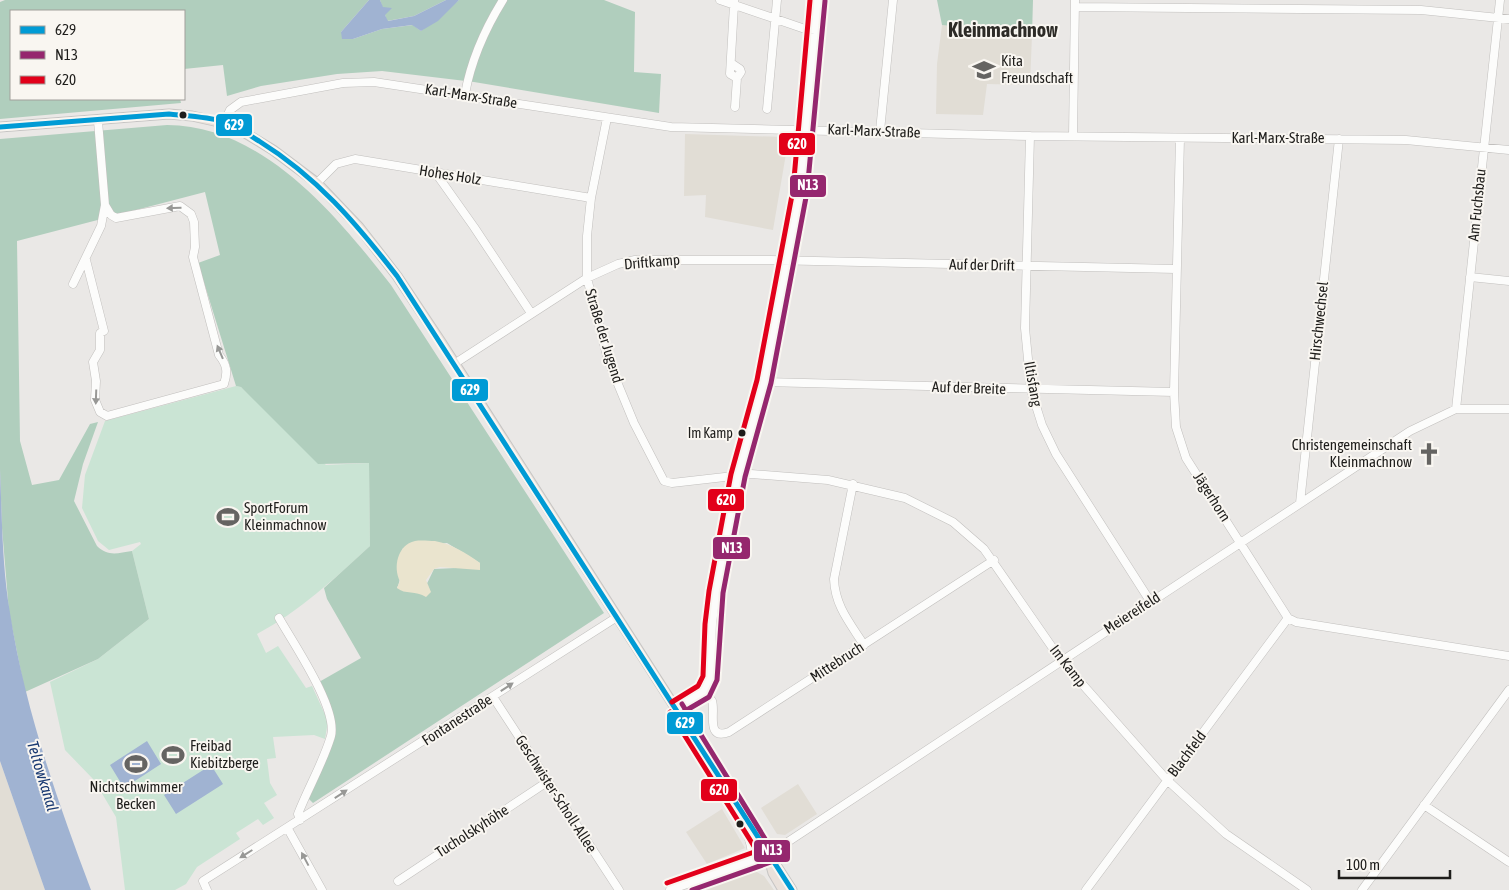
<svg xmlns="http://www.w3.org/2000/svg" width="1509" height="890" viewBox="0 0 1509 890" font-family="'Asap Condensed',sans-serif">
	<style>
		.built { fill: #e1ddd5 }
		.green { fill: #cae4d4 }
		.forest { fill: #b0cebd; fill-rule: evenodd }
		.sand { fill: #eae4ce }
		.water { fill: #a0b3d2 }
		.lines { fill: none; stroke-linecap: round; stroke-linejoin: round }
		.minor-casing { stroke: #c1bfbd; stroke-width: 9 }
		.major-casing { stroke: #c6c5c4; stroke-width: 11 }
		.minor { stroke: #fcfcfb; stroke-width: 8 }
		.major { stroke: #e9e1db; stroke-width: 9 }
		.bus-1-casing { stroke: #f9f6f1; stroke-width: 9 }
		.bus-2-casing { stroke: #f9f6f1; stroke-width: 9 }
		.bus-3-casing { stroke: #f9f6f1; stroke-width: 9 }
		.bus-1 { stroke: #009bd5; stroke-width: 5 }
		.bus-2 { stroke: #95276e; stroke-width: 5 }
		.bus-3 { stroke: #e2001a; stroke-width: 5 }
		.oneway { fill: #989896 }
		.bus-dot { fill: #1e1d1b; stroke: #f9f6f1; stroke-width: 2 }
		.labels { text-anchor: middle; stroke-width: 4; stroke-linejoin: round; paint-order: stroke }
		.bus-label { font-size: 14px; fill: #1e1d1b; stroke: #f9f6f1; text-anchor: end }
		.poi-label { font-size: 15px; fill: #1e1d1b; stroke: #f9f6f1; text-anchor: start }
		.street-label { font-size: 15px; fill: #1e1d1b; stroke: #f9f6f1 }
		.water-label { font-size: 16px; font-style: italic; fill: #1a3a72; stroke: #f9f6f1 }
		.district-label { font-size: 20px; font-weight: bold; fill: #2d2b27; stroke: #f9f6f1 }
		.line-badge { stroke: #f9f6f1; stroke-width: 2 }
		.badge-label { font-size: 14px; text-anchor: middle; font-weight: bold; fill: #fff }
	</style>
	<rect width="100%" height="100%" fill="#eae8e6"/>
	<path class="built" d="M 942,25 L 1032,35 L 1030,85 L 987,84 L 983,115 L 936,114 L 937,64 Z
		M 685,134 L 784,137 L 788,142 L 773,230 L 705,217 L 706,195 L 684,196 Z
		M 0,761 L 42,881 L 45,890 L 0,890 Z
		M 798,784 L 817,814 L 785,835 L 777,834 L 761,808 Z
		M 722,809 L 745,848 L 707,864 L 686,832 Z
		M 755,871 L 764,876 L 774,890 L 701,890 Z"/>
	<path class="green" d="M 236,386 L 241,387 L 326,465 L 369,463 L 370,546 C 334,579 300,611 257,634 L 266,653 L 278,646 L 306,688 L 312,686 L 328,721 L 325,739 L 314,735 L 273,737 L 276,758 L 267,759 L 270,783 L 277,795 L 264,803 L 274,818 L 263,825 L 258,819 L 236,833 L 240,839 L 197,867 L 186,884 L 175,890 L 125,890 L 116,817 L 94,780 L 65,750 L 50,682 L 98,659 L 149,619 L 132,551 L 141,544 L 140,542 L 109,550 L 98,541 L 82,508 L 85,475 L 105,421 Z"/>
	<path class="forest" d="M 5,0 L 369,0 L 341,32 L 353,39 L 382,29 L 413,25 L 421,31 L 459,0 L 604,0 L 635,12 L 634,72 L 661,74 L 659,113 L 474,82 L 382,71 L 337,74 L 261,86 L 227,96 L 223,65 L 184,69 L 184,11 L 11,11 L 11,99 L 180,99 L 181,103 L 0,119 L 0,2 Z
		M 380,0 L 446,0 L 414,16 L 387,21 Z
		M 937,0 L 1033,0 L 1032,35 L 942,25 Z
		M 167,125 C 264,126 336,215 391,285 L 604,613 L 313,803 L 308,798 L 335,738 C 336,715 330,701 319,682 L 361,658 L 327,599 L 324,588 L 370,546 L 369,463 L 318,464 L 241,387 L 236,386 L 198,263 L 220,255 L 205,192 L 17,241 L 20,441 L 32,485 L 59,480 L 90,424 L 98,422 L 83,464 L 74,501 L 97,546 C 108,557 118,553 132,551 L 149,619 L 98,659 L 25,692 L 9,612 L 2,528 L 0,469 L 0,139 ZM 447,543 L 480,563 L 456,568 L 434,569 L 422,594 L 397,588 C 404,574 395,563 403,548 Z"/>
	<path class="sand" d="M 435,541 C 452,544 466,553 480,563 L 480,570 L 440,567 L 434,569 L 426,580 L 431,592 L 426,597 C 416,590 405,595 397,588 L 400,581 C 393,568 397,545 415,541 C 421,540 429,541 435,541 Z"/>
	<path class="water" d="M 369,0 L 380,0 L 383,7 L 392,8 L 385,15 L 388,21 L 414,16 L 446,0 L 459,0 L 438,21 L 421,31 L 412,25 L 382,29 L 353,39 L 342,39 L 341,32 Z
		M 0,469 C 2,517 2,566 10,613 C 25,709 57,800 91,890 L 45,890 L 0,761 Z
		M 147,741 L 161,764 L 124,788 L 110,765 Z
		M 211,765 L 223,784 L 176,814 L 164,795 Z"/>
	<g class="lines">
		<defs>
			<path id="minor" d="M 720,0 L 805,29 L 815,30
				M 1075,7 L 1421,10 L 1509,19
				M 731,63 L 740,69 L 741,72 L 737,78 L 730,74 L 734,5 L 734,0
				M 465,94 C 471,61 485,29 503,0
				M 735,107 L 737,78
				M 767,109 L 777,0
				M 607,118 L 591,198 L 587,236 L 587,278 L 608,360 L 634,423 L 664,481 L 672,483 L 751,474 L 828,480 L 905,498 L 953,522 L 984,549 L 1061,660 L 1167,780 L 1226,834 L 1307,890
				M 224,123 L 230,110 L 241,102 L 343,83 L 374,82 L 671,127 L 1030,136 L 1406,140 L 1509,150
				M 880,131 L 893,0
				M 1030,136 L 1025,328 L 1031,390 L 1042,425 L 1056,454 L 1150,601
				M 1073,136 L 1075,0
				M 1180,138 L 1174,392 L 1176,427 L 1186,458 L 1288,618 L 1296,622 L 1509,656
				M 435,172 L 474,227 L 531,313
				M 317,183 L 336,164 L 355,159 L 591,198
				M 86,260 L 104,331 L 100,333 L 100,350 L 93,362 L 96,381 L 95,400 L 100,412 L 107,416 L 224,384 C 228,372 227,365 219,355 L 193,257 L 195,247 L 194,222 L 191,214 L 180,206 L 116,218 L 111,215 L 105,205
				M 1470,277 L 1509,281
				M 73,284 L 101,226 L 105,205 L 98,121
				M 454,364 L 587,278 L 618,264 L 635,260 L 770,260 L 1176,269
				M 764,382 L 1174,392
				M 1456,409 L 1500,0
				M 853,484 L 834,579 C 835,606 850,623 864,645
				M 1300,503 L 1339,139
				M 279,618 C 293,643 338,708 331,736 C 323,763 308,788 298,814 L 300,820
				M 704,691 C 706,694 710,698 712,701 C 716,711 705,741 729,732 L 994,560
				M 493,697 L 619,890
				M 676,708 L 704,691 L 710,678 L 712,624 L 716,592 L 738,475 L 764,382 L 800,191 L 818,0
				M 715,768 C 716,803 757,826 751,861
				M 1424,805 L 1509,862
				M 288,829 L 322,890
				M 398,881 L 547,782
				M 207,890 L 203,881 L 617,617
				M 670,890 L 768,855 L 1410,431 L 1456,409 L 1509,409
				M 1086,890 L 1288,618
				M 1362,890 L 1509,690"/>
			<path id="major" d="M 0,127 L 169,114 L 192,116 L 232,125 L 273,150 L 317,183 L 359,227 L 397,276 L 441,342 L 792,890
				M 769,858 L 773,873 L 783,890"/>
		</defs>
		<use href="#minor" class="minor-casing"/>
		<use href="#major" class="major-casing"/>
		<use href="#minor" class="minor"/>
		<use href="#major" class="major"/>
		<defs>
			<path id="bus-1" d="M 0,127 L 169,114 C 189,116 214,117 233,125 C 242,129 250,136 259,141 C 317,177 356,223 397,276 L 792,890"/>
			<path id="bus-2" d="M 682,704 L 775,855 L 771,862 L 692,890
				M 680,714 L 709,697 L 717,680 L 723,593 L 745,477 L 771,383 L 807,192 L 825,1"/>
			<path id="bus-3" d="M 672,702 L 698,686 L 703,676 L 705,624 L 709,591 L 731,474 L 757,380 L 793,190 L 810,0
				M 667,883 L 757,851 L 670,712"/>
		</defs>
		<use href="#bus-1" class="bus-1-casing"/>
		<use href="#bus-2" class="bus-2-casing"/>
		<use href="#bus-3" class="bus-3-casing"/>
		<use href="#bus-1" class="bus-1"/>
		<use href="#bus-2" class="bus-2"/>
		<use href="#bus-3" class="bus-3"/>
	</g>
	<defs><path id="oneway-solid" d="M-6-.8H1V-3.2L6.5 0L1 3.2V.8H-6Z" transform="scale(1.25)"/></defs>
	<g class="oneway">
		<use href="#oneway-solid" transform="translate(174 208) rotate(178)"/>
		<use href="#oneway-solid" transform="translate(220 352) rotate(-113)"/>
		<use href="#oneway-solid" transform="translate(96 397) rotate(92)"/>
		<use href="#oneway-solid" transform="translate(507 687) rotate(-33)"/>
		<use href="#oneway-solid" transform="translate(341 794) rotate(-33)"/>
		<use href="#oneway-solid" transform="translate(246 854) rotate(148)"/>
		<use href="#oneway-solid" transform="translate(305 859) rotate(-118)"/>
	</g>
	<defs>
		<symbol id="school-bare" viewBox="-9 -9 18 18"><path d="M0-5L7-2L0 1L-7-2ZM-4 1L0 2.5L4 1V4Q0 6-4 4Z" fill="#656462" stroke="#f9f6f1" stroke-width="2.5" paint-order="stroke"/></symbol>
		<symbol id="church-bare" viewBox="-9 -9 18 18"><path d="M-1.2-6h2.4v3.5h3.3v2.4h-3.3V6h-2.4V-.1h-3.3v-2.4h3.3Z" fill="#656462" stroke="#f9f6f1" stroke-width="2.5" paint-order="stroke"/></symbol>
		<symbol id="stadium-bare" viewBox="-9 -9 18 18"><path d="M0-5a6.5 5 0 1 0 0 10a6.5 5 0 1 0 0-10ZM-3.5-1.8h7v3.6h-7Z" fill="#656462" stroke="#f9f6f1" stroke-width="2.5" paint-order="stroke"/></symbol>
	</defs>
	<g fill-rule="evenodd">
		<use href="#school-bare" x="968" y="54" width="32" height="32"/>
		<use href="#church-bare" x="1413" y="438" width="32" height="32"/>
		<use href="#stadium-bare" x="212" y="501" width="32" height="32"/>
		<use href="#stadium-bare" x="157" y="739" width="32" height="32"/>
		<use href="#stadium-bare" x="120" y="748" width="32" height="32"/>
	</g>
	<g class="bus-dot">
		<circle cx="183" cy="115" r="4.5"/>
		<circle cx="742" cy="433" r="4.5"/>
		<circle cx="740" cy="824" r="4.5"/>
	</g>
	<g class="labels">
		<g class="bus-label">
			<text x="733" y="438">Im Kamp</text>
		</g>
		<g class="poi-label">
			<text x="1001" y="66">Kita<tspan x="1001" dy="17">Freundschaft</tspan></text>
			<text x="1412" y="450" text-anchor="end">Christengemeinschaft<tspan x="1412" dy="17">Kleinmachnow</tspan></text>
			<text x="244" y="513">SportForum<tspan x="244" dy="17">Kleinmachnow</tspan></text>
			<text x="190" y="751">Freibad<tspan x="190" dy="17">Kiebitzberge</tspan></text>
			<text x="136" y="792" text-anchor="middle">Nichtschwimmer<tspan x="136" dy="17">Becken</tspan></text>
		</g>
		<g class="street-label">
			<text transform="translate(471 96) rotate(9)" y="5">Karl-Marx-Straße</text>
			<text transform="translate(874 131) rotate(2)" y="5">Karl-Marx-Straße</text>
			<text x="1278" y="143">Karl-Marx-Straße</text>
			<text transform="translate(450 175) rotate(9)" y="5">Hohes Holz</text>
			<text transform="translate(1477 205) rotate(-84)" y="5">Am Fuchsbau</text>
			<text transform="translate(652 262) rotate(-5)" y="5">Driftkamp</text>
			<text transform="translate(982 265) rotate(1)" y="5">Auf der Drift</text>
			<text transform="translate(1319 321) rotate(-84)" y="5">Hirschwechsel</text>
			<text transform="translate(604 336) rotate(73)" y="5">Straße der Jugend</text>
			<text transform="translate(1033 384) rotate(80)" y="5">Iltisfang</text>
			<text transform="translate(969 388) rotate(2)" y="5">Auf der Breite</text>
			<text transform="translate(1212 497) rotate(57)" y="5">Jägerhorn</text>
			<text transform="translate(1132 613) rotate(-33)" y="5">Meiereifeld</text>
			<text transform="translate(837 662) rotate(-33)" y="5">Mittebruch</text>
			<text transform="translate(1068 666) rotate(52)" y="5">Im Kamp</text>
			<text transform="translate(457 720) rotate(-33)" y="5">Fontanestraße</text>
			<text transform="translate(1187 754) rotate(-53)" y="5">Blachfeld</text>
			<text transform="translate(556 794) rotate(57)" y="5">Geschwister-Scholl-Allee</text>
			<text transform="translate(472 831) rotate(-33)" y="5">Tucholskyhöhe</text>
		</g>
		<g class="water-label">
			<text transform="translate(43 776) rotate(73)" y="6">Teltowkanal</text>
		</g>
		<g class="district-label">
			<text x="1003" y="37">Kleinmachnow</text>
		</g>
	</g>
	<g class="line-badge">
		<rect x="215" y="113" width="38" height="24" rx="5" fill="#009bd5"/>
		<rect x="778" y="132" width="38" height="24" rx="5" fill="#e2001a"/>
		<rect x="789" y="174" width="38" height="24" rx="5" fill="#95276e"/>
		<rect x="451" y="378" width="38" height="24" rx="5" fill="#009bd5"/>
		<rect x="707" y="488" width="38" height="24" rx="5" fill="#e2001a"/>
		<rect x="712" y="536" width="39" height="24" rx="5" fill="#95276e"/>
		<rect x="666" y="711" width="38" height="24" rx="5" fill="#009bd5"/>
		<rect x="700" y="778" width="38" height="24" rx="5" fill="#e2001a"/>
		<rect x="753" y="839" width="38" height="24" rx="5" fill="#95276e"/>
	</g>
	<g class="badge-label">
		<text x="234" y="130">629</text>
		<text x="797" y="149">620</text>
		<text x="808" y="190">N13</text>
		<text x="470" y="395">629</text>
		<text x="726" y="505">620</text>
		<text x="732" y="553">N13</text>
		<text x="685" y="728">629</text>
		<text x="719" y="795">620</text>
		<text x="772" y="855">N13</text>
	</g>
	<rect x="10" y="10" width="175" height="90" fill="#f9f6f1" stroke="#a19f9b"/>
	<rect x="20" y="26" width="25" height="8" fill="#009bd5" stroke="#a19f9b"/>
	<text x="55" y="35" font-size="15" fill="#1e1d1b">629</text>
	<rect x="20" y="51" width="25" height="8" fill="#95276e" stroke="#a19f9b"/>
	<text x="55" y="60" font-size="15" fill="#1e1d1b">N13</text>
	<rect x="20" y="76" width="25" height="8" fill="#e2001a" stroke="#a19f9b"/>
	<text x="55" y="85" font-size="15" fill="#1e1d1b">620</text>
	<path d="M1339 870v8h111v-8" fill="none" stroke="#1e1d1b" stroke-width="2.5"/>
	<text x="1346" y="870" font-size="15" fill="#1e1d1b" stroke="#f9f6f1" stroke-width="4" paint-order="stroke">100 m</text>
</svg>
